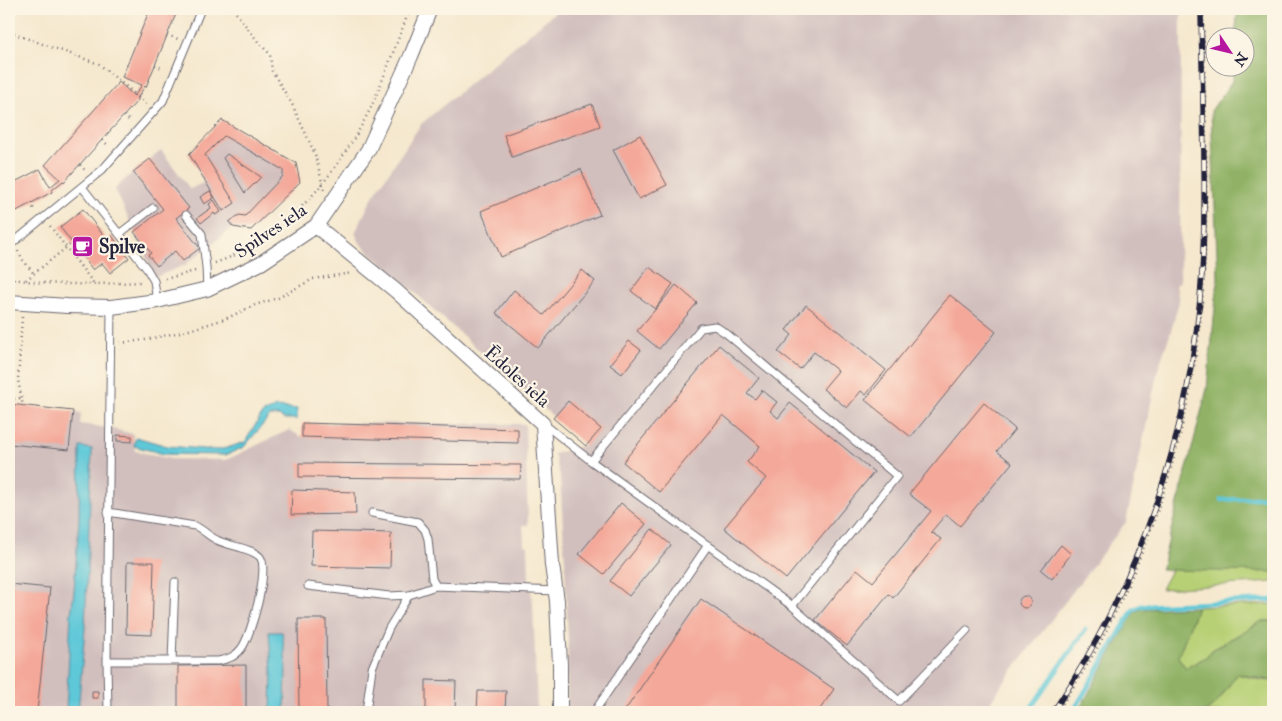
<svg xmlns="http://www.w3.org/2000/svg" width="1282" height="721" viewBox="0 0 1282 721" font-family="'IM FELL Double Pica',serif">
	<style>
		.industrial { fill: #d1bfbe }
		.green { fill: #b7d075; stroke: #6c7958 }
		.forest { fill: #91b266; stroke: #5a6a50 }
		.water { fill: #5ec8d8; stroke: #40758a }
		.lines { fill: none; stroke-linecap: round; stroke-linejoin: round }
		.stream { stroke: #5ec8d8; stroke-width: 4.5 }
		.building { fill: #f4a899 }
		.service-casing { stroke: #6c676e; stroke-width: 9 }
		.minor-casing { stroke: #6c676e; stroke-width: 16 }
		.path { stroke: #6c676e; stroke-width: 2.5; stroke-dasharray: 1 4; stroke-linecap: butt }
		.service { stroke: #fff; stroke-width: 7 }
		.minor { stroke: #fff; stroke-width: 14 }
		.rail-casing { stroke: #22223b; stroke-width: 5.5 }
		.rail { stroke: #fcf5e5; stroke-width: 4; stroke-dasharray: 11; stroke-linecap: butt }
		.labels { text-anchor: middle; stroke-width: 4.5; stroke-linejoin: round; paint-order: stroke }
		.street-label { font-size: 19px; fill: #22223b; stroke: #fcf5e5 }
		.poi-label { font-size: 19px; font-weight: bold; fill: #22223b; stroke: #fcf5e5; text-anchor: start }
	</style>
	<rect width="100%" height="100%" fill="#fcf5e5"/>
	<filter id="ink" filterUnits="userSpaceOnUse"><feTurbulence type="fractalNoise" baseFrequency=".02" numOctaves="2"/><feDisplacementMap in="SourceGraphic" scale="10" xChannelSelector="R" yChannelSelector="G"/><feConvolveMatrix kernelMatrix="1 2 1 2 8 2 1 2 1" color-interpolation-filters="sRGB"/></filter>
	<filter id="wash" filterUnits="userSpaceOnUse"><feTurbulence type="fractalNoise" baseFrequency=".0096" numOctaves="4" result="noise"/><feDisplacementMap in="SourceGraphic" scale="20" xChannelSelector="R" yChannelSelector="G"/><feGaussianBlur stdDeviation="1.12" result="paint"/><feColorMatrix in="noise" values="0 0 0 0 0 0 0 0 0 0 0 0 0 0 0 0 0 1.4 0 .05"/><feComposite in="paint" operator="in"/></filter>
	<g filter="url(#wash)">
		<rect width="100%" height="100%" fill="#f5e8ce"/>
		<path class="industrial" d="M 559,9 L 1181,9 L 1180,282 L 1176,285 L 1179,301 L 1171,331 L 1158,369 L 1126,522 L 1010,674 L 983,712 L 567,712 L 568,639 L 565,563 L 560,475 L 554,454 L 585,445 L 366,249 L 360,243 L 355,233 L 372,198 L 421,124 Z
			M 222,120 L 300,182 L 251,230 L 232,228 L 185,265 L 155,277 L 115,189 L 133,172 L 161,150 L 190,189 L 205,182 L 189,154 Z
			M 9,405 L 81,413 L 80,424 L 109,428 L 133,434 L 135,451 L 171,459 L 226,460 L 289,430 L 302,437 L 302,423 L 525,424 L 528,525 L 523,525 L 524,545 L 528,546 L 529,578 L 533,603 L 537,712 L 9,712 Z"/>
		<path class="green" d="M 1273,445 L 1273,582 L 1161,589 L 1185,544 Z
			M 1273,604 L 1273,621 L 1262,621 L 1212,650 L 1206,657 L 1186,668 L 1178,657 L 1197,607 Z
			M 1237,674 L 1261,680 L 1273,681 L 1273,712 L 1205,712 L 1216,704 Z"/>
		<path class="forest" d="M 1238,9 L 1273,9 L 1273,572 L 1161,570 L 1207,389 L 1218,278 L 1211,111 L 1232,81 L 1233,68 L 1244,68 L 1244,38 L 1235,37 Z
			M 1197,607 L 1178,657 L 1186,668 L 1206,657 L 1212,650 L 1262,621 L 1273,621 L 1273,681 L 1237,674 L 1216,704 L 1205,712 L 1078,712 L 1133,614 L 1140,609 Z"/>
		<path class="water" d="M 276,407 L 297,409 L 297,419 L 284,419 L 279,416 L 270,416 L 244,447 L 226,455 L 164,454 L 134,446 L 136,437 L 167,446 L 216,450 L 227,448 L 245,442 L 262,414 Z
			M 80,447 L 92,449 L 85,628 L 78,712 L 66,712 L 71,615 L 74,591 L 79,519 Z
			M 269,632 L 282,632 L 286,664 L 285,712 L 271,712 L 272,671 Z"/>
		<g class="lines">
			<path class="stream" d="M 1221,500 L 1273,497
				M 1028,712 L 1086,629
				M 1073,712 L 1133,610 L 1141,606 L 1273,600"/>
		</g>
		<g id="blocks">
			<path class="building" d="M 150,9 L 178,9 L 146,87 L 145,86 L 138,97 L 138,100 L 64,182 L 63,181 L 52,190 L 52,192 L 9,215 L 9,185 L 40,169 L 50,187 L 60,179 L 45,165 L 119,82 L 134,96 L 142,85 L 122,77 Z
				M 592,104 L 600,126 L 512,157 L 504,135 Z
				M 222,120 L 296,163 L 300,182 L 251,230 L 233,227 L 229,222 L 239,215 L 245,216 L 283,176 L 283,170 L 224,136 L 205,155 L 235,203 L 223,211 L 189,154 Z
				M 640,135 L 667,185 L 639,199 L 613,150 Z
				M 227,154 L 261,177 L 245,193 L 223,158 Z
				M 150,159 L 189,208 L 176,218 L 200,248 L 183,261 L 175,251 L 157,266 L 148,255 L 151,253 L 134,232 L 163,209 L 133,172 Z
				M 581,169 L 600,215 L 501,257 L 481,211 Z
				M 210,191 L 214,198 L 204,204 L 200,197 Z
				M 214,200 L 221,212 L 215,215 L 214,213 L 201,223 L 197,218 L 211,208 L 209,204 Z
				M 83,209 L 107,240 L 112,236 L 129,258 L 110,273 L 102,263 L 93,270 L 60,227 Z
				M 649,267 L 673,284 L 655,309 L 631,291 Z
				M 582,270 L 595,281 L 538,348 L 496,313 L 514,290 L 544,315 Z
				M 676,285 L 697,303 L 659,349 L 637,331 Z
				M 950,295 L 996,332 L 911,437 L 865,400 Z
				M 806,305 L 886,370 L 866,395 L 861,391 L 847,408 L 823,389 L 838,371 L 814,352 L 800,369 L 778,352 L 792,335 L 786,330 Z
				M 629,341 L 641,350 L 622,374 L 610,365 Z
				M 719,345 L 759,378 L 747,393 L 755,399 L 762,390 L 777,402 L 770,411 L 778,418 L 790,403 L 874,472 L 786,579 L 724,528 L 766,478 L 747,462 L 760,446 L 723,415 L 659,492 L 623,462 Z
				M 568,401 L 601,429 L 586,446 L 553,418 Z
				M 984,403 L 1015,429 L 997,451 L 1012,463 L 960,526 L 946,514 L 931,532 L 941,539 L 893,598 L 889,594 L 847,646 L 815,620 L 857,569 L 873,582 L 931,511 L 909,494 Z
				M 9,404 L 73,411 L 69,450 L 9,444 Z
				M 302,423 L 518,429 L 518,443 L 302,437 Z
				M 117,435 L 132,436 L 132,442 L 117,441 Z
				M 299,463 L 521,465 L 520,479 L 299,477 Z
				M 292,490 L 355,492 L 356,514 L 291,515 Z
				M 621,503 L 646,524 L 604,574 L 579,554 Z
				M 652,529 L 671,545 L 629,596 L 610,581 Z
				M 312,531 L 391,533 L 390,568 L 311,566 Z
				M 1061,545 L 1071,554 L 1052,579 L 1041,570 Z
				M 127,562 L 154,562 L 152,635 L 126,634 Z
				M 9,584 L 50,588 L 37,712 L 9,712 Z
				M1019 602a6 6 0 1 1 12 0a6 6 0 1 1-12 0Z
				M 701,599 L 834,689 L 818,712 L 624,712 Z
				M 298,619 L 326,619 L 327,712 L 299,712 Z
				M 246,665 L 246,712 L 178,712 L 178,666 Z
				M 426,680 L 456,681 L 455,712 L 426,712 Z
				M 92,691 L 98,691 L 98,698 L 92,698 Z
				M 478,691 L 506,691 L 505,712 L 477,712 Z"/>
		</g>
	</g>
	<g filter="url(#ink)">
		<use href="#blocks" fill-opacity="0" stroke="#6c676e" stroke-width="1"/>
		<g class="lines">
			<defs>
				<path id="service" d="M 82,187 L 147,269 L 154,281 L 157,301
					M 186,215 L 202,234 L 206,267 L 207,289
					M 119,234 L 153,208
					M 9,246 L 102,170 L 163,101 L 201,9
					M 544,424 L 591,461 L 792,606 L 899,701 L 967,630
					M 591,461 L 701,328 L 715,326 L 727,334 L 897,476 L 792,606
					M 372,513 L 418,522 L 425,530 L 428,539 L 432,579 L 436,586
					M 308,586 L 389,596 L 409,595 L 436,586 L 556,591
					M 107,661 L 218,661 C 228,659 235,657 241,649 C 251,637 270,568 260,557 C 252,548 228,546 217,540 C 208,536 204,530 195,526 L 108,512
					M 172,661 L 175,582
					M 108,712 L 107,661 L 111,307
					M 366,712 L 372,668 L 389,628 L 409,595
					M 594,712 L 708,545"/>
				<path id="minor" d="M 316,226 L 396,291 L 543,424 L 552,565 L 557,601 L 560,665 L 560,712
					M 9,302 L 67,306 L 111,307 L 157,301 L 207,289 L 261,263 L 316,226 L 368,150 L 411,56 L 430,9"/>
			</defs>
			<use href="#service" class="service-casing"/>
			<use href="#minor" class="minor-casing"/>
			<path class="path" d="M 233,9 L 259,43 L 270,54 L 272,71 L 292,104 L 315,154 L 324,190
				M 9,32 L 99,64 L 135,94
				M 167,35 L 178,39
				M 155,65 L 164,69
				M 138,97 L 146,104
				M 124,116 L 130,121
				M 102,140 L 109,146
				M 80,165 L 86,171
				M 31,203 L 35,212
				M 50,226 L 94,284
				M 18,251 L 23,260 L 34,274
				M 215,263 C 229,258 243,252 256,244 C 307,211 346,159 372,105 C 386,73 397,41 410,9
				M 9,278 C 52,287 98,284 142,282
				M 165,279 L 195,271
				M 26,280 L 72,243
				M 22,317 L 18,380 L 23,406
				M 120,343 L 145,340 L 189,330 L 225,319 L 255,305 L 278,298 L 313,279 L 352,273
				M 9,400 L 21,398
				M 1057,712 C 1076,683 1096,653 1111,621 C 1160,523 1193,413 1202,303 C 1210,206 1205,107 1203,9"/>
			<use href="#service" class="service"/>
			<use href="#minor" class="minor"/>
			<defs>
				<path id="rail" d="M 1053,712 C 1140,582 1192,430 1202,273 C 1207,186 1202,97 1201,9"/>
			</defs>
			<use href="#rail" class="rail-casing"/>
			<use href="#rail" class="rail"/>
		</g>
	</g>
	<defs>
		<symbol id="cafe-square" viewBox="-11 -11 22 22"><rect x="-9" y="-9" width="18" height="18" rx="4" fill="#b5179e" stroke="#fcf5e5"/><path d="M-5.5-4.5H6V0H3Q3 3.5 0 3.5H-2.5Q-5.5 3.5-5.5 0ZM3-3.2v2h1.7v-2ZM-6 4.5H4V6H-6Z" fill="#fff"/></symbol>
	</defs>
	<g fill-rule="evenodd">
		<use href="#cafe-square" x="70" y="234" width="25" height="25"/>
	</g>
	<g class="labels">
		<g class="street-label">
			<text transform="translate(270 230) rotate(-34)" y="7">Spilves iela</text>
			<text transform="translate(518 376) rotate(42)" y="7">Ēdoles iela</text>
		</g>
		<g class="poi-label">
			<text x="99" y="253">Spilve</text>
		</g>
	</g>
	<rect width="1282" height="721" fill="none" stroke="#fcf5e5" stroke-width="30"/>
	<g transform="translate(1230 52) rotate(125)"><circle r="24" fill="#fcf5e5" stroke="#a5a1a1"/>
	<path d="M0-4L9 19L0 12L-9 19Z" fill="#b5179e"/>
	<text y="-8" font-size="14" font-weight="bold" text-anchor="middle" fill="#22223b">N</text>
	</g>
</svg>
